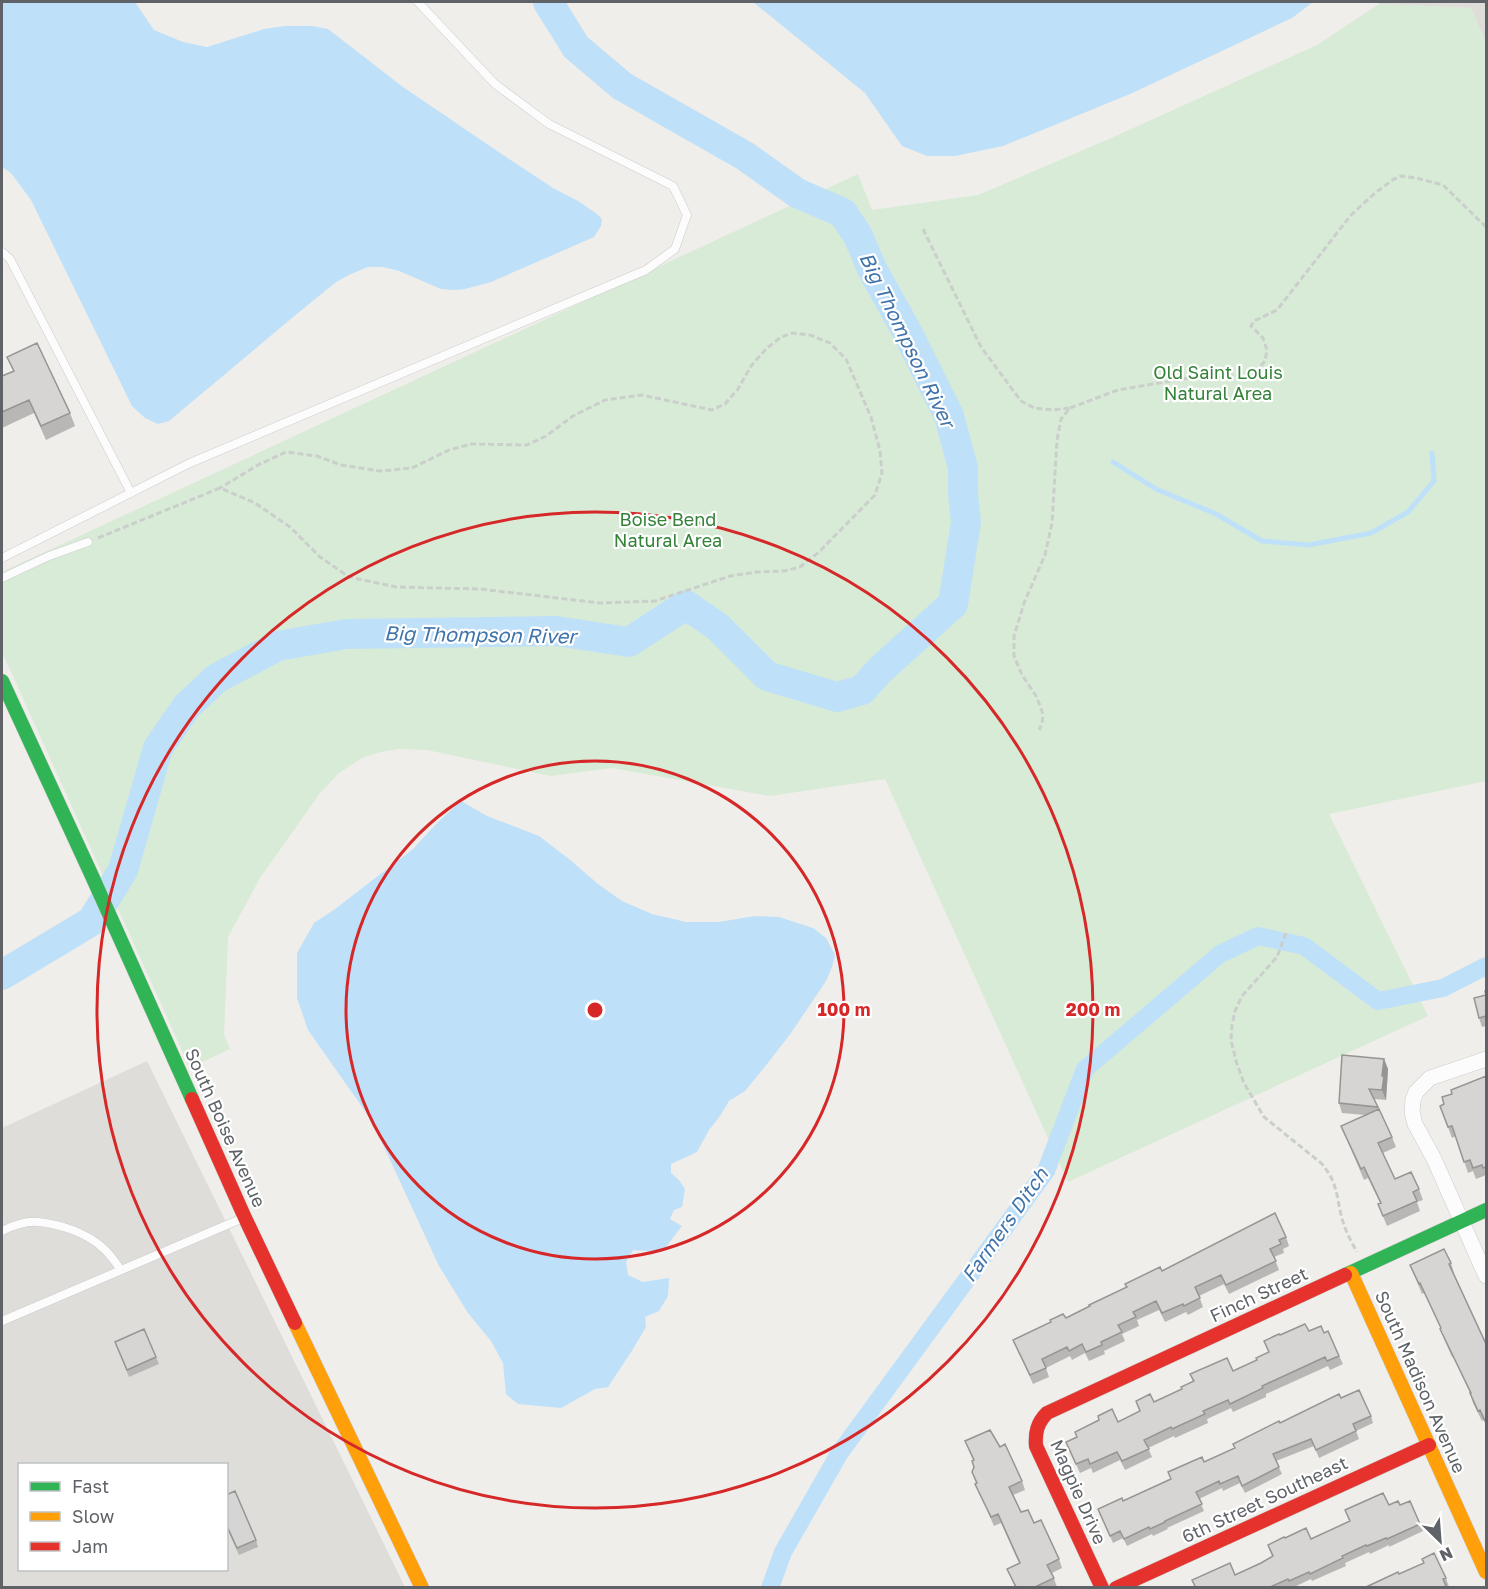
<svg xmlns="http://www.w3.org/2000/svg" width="1488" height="1589" viewBox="0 0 1488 1589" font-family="'Golos Text',sans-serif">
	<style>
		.industrial { fill: #dfddda; fill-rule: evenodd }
		.green { fill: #d8ebd6 }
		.water { fill: #bfe0f9 }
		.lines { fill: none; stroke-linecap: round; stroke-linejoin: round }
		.stream { stroke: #bfe0f9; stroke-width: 5 }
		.canal { stroke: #bfe0f9; stroke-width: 18 }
		.river { stroke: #bfe0f9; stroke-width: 30 }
		.lane-casing { stroke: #cbcccc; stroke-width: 9 }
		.street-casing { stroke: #cbcccc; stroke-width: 16 }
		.fast-casing { stroke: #cacacb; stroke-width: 15 }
		.slow-casing { stroke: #cacacb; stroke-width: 15 }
		.jam-casing { stroke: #cacacb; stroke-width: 15 }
		.path { stroke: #cacfcc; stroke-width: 3; stroke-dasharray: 6 3; stroke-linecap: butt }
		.lane { stroke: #fdfcfc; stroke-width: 8 }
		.street { stroke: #fdfcfc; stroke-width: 15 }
		.fast { stroke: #30b455; stroke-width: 14 }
		.slow { stroke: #ff9f0a; stroke-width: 14 }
		.jam { stroke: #e5322d; stroke-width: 14 }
		.wall { fill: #b8b7b5 }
		.shaded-wall { fill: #969594 }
		.building { fill: #d6d5d3; stroke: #969594; stroke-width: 1.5 }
		.ring { fill: none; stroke: #d62828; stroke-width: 3 }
		.labels { text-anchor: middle; stroke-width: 4.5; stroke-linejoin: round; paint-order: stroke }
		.park-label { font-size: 18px; fill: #348238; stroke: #fff }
		.street-label { font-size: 18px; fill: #5f6368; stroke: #fff }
		.water-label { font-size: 20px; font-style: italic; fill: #4174aa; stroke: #fff }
		.centre { fill: #d62828; stroke: #fff; stroke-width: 3 }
		.ring-label { font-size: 18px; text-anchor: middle; font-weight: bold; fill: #d62828; stroke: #fff; stroke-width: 4.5; stroke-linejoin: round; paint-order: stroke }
	</style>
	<rect width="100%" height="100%" fill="#efeeea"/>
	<path class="industrial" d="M 1378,2 L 1486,2 L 1486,43 L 1471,8 L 1379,4 Z
		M 147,1061 L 405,1587 L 2,1587 L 2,1128 ZM 20,1464 L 226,1464 L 226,1570 L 20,1570 Z"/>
	<path class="green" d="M 1379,4 L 1471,8 L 1486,43 L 1486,781 L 1329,814 L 1428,1016 L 1068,1182 L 885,779 L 770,796 L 612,768 L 551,776 L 427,750 L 399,749 L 380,752 L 362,758 L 339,773 L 320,793 L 260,878 L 228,937 L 224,1035 L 230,1049 L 190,1068 L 2,652 L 2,572 L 858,174 L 872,210 L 978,195 L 1109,139 L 1317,45 Z"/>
	<path class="water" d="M 2,2 L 135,2 L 154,30 L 183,42 L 207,47 L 264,29 L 285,26 L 312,26 L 328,29 L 403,87 L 509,159 L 553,188 L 578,201 L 597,214 L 602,219 L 601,226 L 594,237 L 491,282 L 465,289 L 454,290 L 441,289 L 399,271 L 383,267 L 368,267 L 351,274 L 336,282 L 298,313 L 169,421 L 158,424 L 145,418 L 132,406 L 31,200 L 11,173 L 2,167 Z
		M 753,2 L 1313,2 L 1292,18 L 1130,94 L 1003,146 L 955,156 L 927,156 L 902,146 L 865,93 Z
		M 461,801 L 487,816 L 539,836 L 569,859 L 598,884 L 622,901 L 652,914 L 686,922 L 719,922 L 755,916 L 779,917 L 813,928 L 826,938 L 835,955 L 832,967 L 826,981 L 791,1033 L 767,1064 L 745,1091 L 729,1101 L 720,1116 L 709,1130 L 697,1152 L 671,1164 L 671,1173 L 679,1180 L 685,1189 L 682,1207 L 674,1210 L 670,1219 L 682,1226 L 662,1252 L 633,1250 L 626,1262 L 628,1275 L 643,1282 L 669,1278 L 668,1296 L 659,1311 L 645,1317 L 646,1327 L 633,1349 L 608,1387 L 595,1389 L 561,1408 L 518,1404 L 506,1394 L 503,1363 L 491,1341 L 468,1313 L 439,1266 L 372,1121 L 308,1030 L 297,998 L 297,953 L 314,923 L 335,909 L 413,849 L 438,822 Z"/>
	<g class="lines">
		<path class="stream" d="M 1113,462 L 1156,489 L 1216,514 L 1262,541 L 1309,545 L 1371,533 L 1408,512 L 1434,481 L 1432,453"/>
		<path class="canal" d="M 770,1588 L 783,1552 L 839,1454 L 1046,1171 L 1085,1069 L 1220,954 L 1258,936 L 1304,946 L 1378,1001 L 1443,988 L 1486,966"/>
		<path class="river" d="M 2,975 L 92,921 L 123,870 L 158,748 L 187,706 L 217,678 L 278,646 L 346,634 L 556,631 L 629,642 L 686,605 L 718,627 L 767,676 L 837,697 L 862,690 L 880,670 L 953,604 L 966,522 L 963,495 L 963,468 L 949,416 L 905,328 L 872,269 L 858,236 L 843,213 L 797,193 L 745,156 L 622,86 L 576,47 L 548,2"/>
		<defs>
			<path id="lane" d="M 2,252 L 10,259 L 131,493
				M 2,558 L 190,463 L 646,270 L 675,249 L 687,215 L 673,186 L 549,124 L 495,84 L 418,2
				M 2,578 L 49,556 L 88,542
				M 2,1231 C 12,1226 26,1221 38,1222 C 60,1224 87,1233 103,1248 C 110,1254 116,1263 121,1270
				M 2,1321 L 243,1218"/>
			<path id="street" d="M 1486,1059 L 1430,1078 L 1416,1092 L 1413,1100 L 1412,1112 L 1415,1124 L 1434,1159 L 1486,1276"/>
			<path id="fast" d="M 2,681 L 92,876 L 192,1099
				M 1345,1275 L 1486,1210"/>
			<path id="slow" d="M 1351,1273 L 1486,1572
				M 295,1323 L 422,1588"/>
			<path id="jam" d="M 192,1099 L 245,1218 L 295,1323
				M 1102,1588 L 1036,1446 C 1035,1433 1037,1423 1047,1413 L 1345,1275
				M 1116,1588 L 1429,1445"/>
		</defs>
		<use href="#lane" class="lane-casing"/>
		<use href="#street" class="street-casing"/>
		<use href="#fast" class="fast-casing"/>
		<use href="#slow" class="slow-casing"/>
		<use href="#jam" class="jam-casing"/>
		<path class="path" d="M 923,229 L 981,347 L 1021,401 L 1034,408 L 1053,410 L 1070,408 L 1061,419 L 1057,440 L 1052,523 L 1045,555 L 1024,603 L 1014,636 L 1014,656 L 1022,675 L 1036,696 L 1041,708 L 1043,715 L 1042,724 L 1039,730
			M 1070,408 L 1118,390 L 1201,376 L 1221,377 L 1241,375 L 1257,370 L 1265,361 L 1267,350 L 1263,338 L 1251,326 L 1254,321 L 1277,310 L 1351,215 L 1375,193 L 1394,179 L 1401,176 L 1416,178 L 1443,185 L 1486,227
			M 98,538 L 220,488 L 255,503 L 290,527 L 320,557 L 349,577 L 396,587 L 480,589 L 600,603 L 655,601 L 730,576 L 757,572 L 784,571 L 800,567 L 819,552 L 875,495 L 882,473 L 880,451 L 871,417 L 846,359 L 830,343 L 810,335 L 793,333 L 781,337 L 767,348 L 751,366 L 738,389 L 725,404 L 712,410 L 642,395 L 605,400 L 573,416 L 546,436 L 527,445 L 471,444 L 449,450 L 412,468 L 380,471 L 341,465 L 317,456 L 286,452 L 258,465 L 220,488
			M 1286,933 L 1277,957 L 1242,996 L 1235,1011 L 1232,1025 L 1231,1040 L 1236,1061 L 1244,1083 L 1264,1117 L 1321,1163 C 1340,1184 1336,1202 1344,1225 C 1347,1234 1352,1243 1357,1252"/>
		<use href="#lane" class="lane"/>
		<use href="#street" class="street"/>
		<use href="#fast" class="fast"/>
		<use href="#slow" class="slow"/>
		<use href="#jam" class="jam"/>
	</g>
	<path class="wall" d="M 7,357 L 70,413 L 75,426 L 46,440 L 34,413 L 2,428 L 2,376 L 13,371 Z
		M 1486,990 L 1486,1026 L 1482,1027 L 1479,1018 Z
		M 1384,1059 L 1388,1069 L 1386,1100 L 1374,1099 L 1392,1137 L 1396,1147 L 1383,1153 L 1395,1179 L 1419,1189 L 1423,1200 L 1417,1202 L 1420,1211 L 1387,1226 L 1378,1204 L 1380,1203 L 1368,1178 L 1364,1180 L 1341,1126 L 1365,1115 L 1342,1113 L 1339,1103 Z
		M 1486,1076 L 1486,1178 L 1486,1175 L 1476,1179 L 1473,1171 L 1468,1173 L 1456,1136 L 1452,1138 L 1440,1106 L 1444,1104 L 1452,1094 Z
		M 1286,1237 L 1289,1246 L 1283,1249 L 1284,1253 L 1274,1257 L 1279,1270 L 1229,1294 L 1224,1284 L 1199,1296 L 1203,1307 L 1188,1315 L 1186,1312 L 1165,1322 L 1159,1310 L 1137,1320 L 1139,1326 L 1122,1334 L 1125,1341 L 1104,1351 L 1105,1354 L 1089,1361 L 1085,1353 L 1072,1360 L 1070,1356 L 1046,1368 L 1049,1377 L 1033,1384 L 1013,1340 L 1051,1322 L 1066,1318 L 1162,1271 Z
		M 1451,1263 L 1454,1273 L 1453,1273 L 1486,1344 L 1486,1425 L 1484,1420 L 1482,1421 L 1473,1403 L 1470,1393 L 1453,1357 L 1452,1357 L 1444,1339 L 1441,1329 L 1424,1293 L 1422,1294 L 1410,1265 Z
		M 1309,1331 L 1324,1333 L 1339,1356 L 1343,1364 L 1330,1370 L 1328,1366 L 1266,1394 L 1266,1397 L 1233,1412 L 1231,1408 L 1207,1419 L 1208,1423 L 1175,1438 L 1174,1436 L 1148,1448 L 1152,1457 L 1125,1470 L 1120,1460 L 1093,1473 L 1091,1468 L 1080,1473 L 1066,1442 L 1077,1437 L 1075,1432 L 1118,1422 L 1140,1411 L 1136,1401 L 1154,1402 L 1182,1389 L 1193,1382 L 1190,1374 L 1233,1371 L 1257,1360 L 1269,1353 L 1264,1341 L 1280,1335 Z
		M 115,1342 L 156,1357 L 159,1364 L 129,1377 Z
		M 1341,1398 L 1371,1416 L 1373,1423 L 1356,1431 L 1359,1439 L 1319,1458 L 1314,1446 L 1276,1461 L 1282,1474 L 1245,1493 L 1240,1483 L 1223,1491 L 1222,1488 L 1199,1499 L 1204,1511 L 1167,1528 L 1168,1529 L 1153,1536 L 1152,1534 L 1127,1546 L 1123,1538 L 1113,1543 L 1098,1509 L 1123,1501 L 1171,1479 L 1168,1472 L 1204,1462 L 1234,1448 L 1280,1423 Z
		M 965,1441 L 1000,1447 L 1022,1481 L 1025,1490 L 1013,1495 L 1021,1512 L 1034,1523 L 1059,1559 L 1062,1568 L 1052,1573 L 1057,1587 L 1015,1587 L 1007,1569 L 1019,1563 L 1001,1523 L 994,1526 L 979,1492 L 972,1472 L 974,1468 L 972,1461 L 973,1460 Z
		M 1389,1505 L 1400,1505 L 1420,1524 L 1423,1531 L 1389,1547 L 1389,1545 L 1370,1554 L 1369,1552 L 1345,1563 L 1346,1566 L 1312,1581 L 1311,1579 L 1294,1587 L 1291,1587 L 1291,1586 L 1288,1587 L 1192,1587 L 1195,1586 L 1192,1580 L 1235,1575 L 1261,1563 L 1272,1556 L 1268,1545 L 1285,1538 L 1311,1539 L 1349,1521 L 1345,1510 Z
		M 226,1526 L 256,1540 L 258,1547 L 239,1555 Z
		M 1399,1574 L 1446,1578 L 1449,1587 L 1366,1587 Z"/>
	<path class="shaded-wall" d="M 1384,1059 L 1388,1069 L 1386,1100 L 1382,1090 L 1382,1076 Z"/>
	<path class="building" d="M 37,343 L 70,413 L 41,426 L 29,400 L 2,412 L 2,376 L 14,371 L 7,357 Z
		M 1486,990 L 1486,1016 L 1479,1018 L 1474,998 L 1486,995 L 1485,991 Z
		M 1342,1055 L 1384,1059 L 1382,1076 L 1384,1076 L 1382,1090 L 1369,1089 L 1378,1107 L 1339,1103 Z
		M 1486,1076 L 1486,1167 L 1483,1168 L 1482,1165 L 1473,1168 L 1470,1160 L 1464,1162 L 1452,1126 L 1448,1127 L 1440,1106 L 1444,1104 L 1442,1097 L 1452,1094 L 1451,1090 Z
		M 1379,1109 L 1392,1137 L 1378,1143 L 1395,1179 L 1411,1172 L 1419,1189 L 1413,1192 L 1417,1201 L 1383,1216 L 1378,1204 L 1381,1203 L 1364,1167 L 1361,1169 L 1341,1126 Z
		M 1275,1213 L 1286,1237 L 1279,1240 L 1281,1244 L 1270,1249 L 1276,1261 L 1226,1285 L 1221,1275 L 1195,1287 L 1200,1298 L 1184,1306 L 1183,1304 L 1162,1313 L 1156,1301 L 1133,1312 L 1136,1317 L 1118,1325 L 1122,1332 L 1101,1342 L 1102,1345 L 1086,1352 L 1082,1344 L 1069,1351 L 1067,1347 L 1042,1359 L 1046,1368 L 1030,1375 L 1013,1340 L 1051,1322 L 1050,1320 L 1063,1314 L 1066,1318 L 1090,1306 L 1089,1305 L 1127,1287 L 1125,1284 L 1160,1267 L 1162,1271 Z
		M 1444,1249 L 1451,1263 L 1449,1264 L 1486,1344 L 1486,1423 L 1480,1410 L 1478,1411 L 1470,1393 L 1471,1393 L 1440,1329 L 1441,1328 L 1420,1283 L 1419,1284 L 1410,1265 Z
		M 1305,1324 L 1309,1331 L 1321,1326 L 1324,1333 L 1328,1331 L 1339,1356 L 1327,1361 L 1325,1357 L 1262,1386 L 1263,1388 L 1230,1404 L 1228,1400 L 1203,1411 L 1205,1414 L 1172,1429 L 1171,1427 L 1144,1440 L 1149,1449 L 1122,1461 L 1117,1452 L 1090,1464 L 1088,1459 L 1076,1464 L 1066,1442 L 1077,1437 L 1075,1432 L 1099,1420 L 1098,1416 L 1112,1409 L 1118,1422 L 1140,1411 L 1136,1401 L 1150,1394 L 1154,1402 L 1182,1389 L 1181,1387 L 1194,1381 L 1190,1374 L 1227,1358 L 1233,1371 L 1257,1360 L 1256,1358 L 1269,1352 L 1264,1341 L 1279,1334 L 1280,1335 Z
		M 144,1329 L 156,1357 L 127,1370 L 115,1342 Z
		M 1359,1390 L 1371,1416 L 1353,1424 L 1356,1431 L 1316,1450 L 1311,1439 L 1273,1454 L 1279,1467 L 1242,1486 L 1238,1476 L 1220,1484 L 1219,1481 L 1196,1492 L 1202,1504 L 1165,1521 L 1165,1522 L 1150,1529 L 1149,1527 L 1124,1539 L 1120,1531 L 1110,1536 L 1098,1509 L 1122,1498 L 1123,1501 L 1171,1479 L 1168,1472 L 1202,1457 L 1204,1462 L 1235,1448 L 1233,1444 L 1279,1421 L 1280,1423 L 1339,1394 L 1341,1398 Z
		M 990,1430 L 1000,1447 L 1005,1444 L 1022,1481 L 1009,1487 L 1021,1512 L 1028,1510 L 1034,1523 L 1041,1520 L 1059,1559 L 1047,1565 L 1054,1578 L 1035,1587 L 1016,1587 L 1007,1569 L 1020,1563 L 998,1514 L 991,1517 L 975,1484 L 977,1483 L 972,1472 L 974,1467 L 972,1461 L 974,1460 L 965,1441 Z
		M 235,1491 L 256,1540 L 237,1548 L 226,1524 L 226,1495 Z
		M 1383,1493 L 1389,1505 L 1398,1501 L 1400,1505 L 1410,1501 L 1420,1524 L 1387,1539 L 1386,1538 L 1367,1546 L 1366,1545 L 1342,1556 L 1343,1558 L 1310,1574 L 1309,1572 L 1289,1581 L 1288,1579 L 1270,1587 L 1192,1587 L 1195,1586 L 1192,1580 L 1230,1563 L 1235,1575 L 1261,1563 L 1273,1556 L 1268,1545 L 1284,1537 L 1285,1538 L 1306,1528 L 1311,1539 L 1350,1521 L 1345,1510 Z
		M 1434,1553 L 1446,1578 L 1443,1579 L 1446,1586 L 1444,1587 L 1366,1587 L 1398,1572 L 1399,1574 L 1424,1563 L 1422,1559 Z"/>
	<g class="ring">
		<circle cx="595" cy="1010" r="249"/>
		<circle cx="595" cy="1010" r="498"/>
	</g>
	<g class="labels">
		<g class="park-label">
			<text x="1218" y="379">Old Saint Louis<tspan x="1218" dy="21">Natural Area</tspan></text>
			<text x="668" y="526">Boise Bend<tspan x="668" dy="21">Natural Area</tspan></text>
		</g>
		<g class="street-label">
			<text transform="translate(225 1128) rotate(66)" y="6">South Boise Avenue</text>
			<text transform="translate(1259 1295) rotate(-25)" y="6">Finch Street</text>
			<text transform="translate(1420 1382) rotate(66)" y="6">South Madison Avenue</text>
			<text transform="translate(1078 1492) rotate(66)" y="6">Magpie Drive</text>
			<text transform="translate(1265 1500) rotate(-25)" y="6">6th Street Southeast</text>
		</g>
		<g class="water-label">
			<text transform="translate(907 340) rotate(64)" y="7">Big Thompson River</text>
			<text transform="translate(480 635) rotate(1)" y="7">Big Thompson River</text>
			<text transform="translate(1005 1225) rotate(-55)" y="7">Farmers Ditch</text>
		</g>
	</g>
	<circle cx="595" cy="1010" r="9" class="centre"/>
	<g class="ring-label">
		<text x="844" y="1016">100 m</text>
		<text x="1093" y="1016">200 m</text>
	</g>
	<rect width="1488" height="1589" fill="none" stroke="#5f6368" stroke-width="6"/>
	<rect x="18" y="1463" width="210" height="108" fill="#ffffff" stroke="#bfc1c3" stroke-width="1.5"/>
	<rect x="30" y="1482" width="30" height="9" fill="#30b455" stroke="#bfc1c3" stroke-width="1.5"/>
	<text x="72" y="1493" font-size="18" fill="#5f6368">Fast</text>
	<rect x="30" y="1512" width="30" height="9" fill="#ff9f0a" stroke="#bfc1c3" stroke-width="1.5"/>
	<text x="72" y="1523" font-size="18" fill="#5f6368">Slow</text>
	<rect x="30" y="1542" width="30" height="9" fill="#e5322d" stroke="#bfc1c3" stroke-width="1.5"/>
	<text x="72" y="1553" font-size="18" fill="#5f6368">Jam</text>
	<g transform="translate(1440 1541) rotate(155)" stroke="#ffffff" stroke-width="4.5" paint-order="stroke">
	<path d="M0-4.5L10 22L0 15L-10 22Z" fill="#5f6368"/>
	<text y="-9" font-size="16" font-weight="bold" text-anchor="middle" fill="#5f6368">N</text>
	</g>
</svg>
